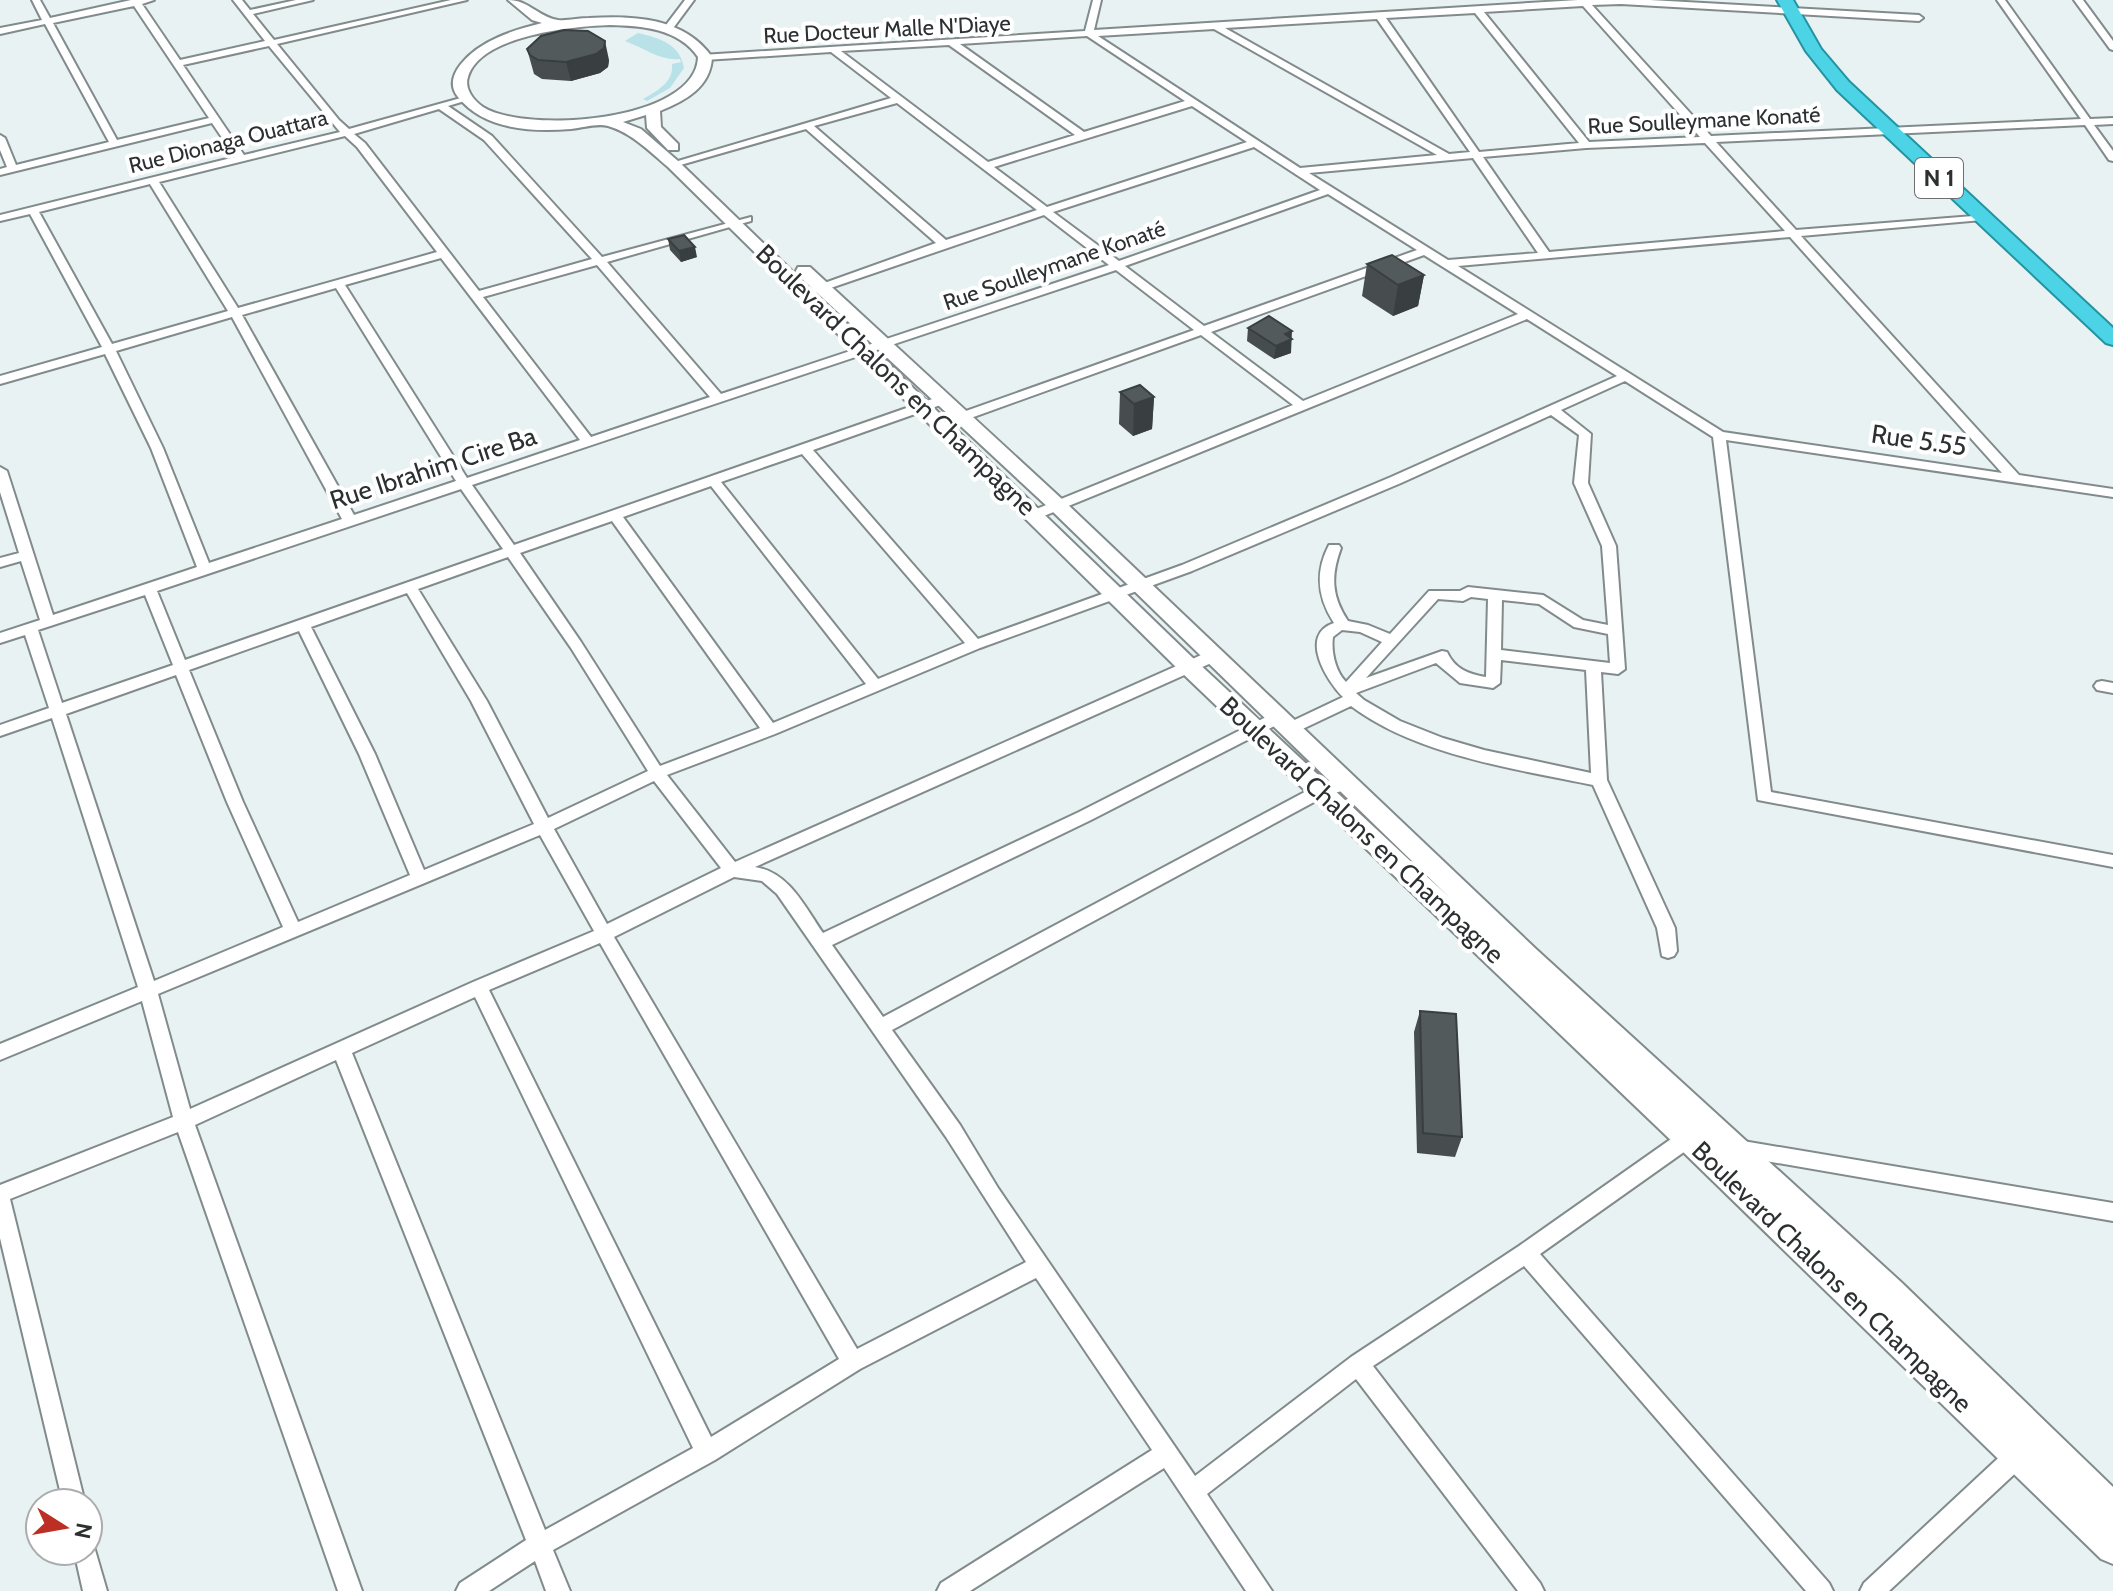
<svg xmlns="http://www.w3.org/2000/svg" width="2113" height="1591" viewBox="0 0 2113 1591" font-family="Cabin,sans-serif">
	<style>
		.green { fill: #b9e1e8 }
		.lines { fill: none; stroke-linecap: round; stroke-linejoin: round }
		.minor-casing { stroke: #828b8c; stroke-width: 4 }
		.secondary-casing { stroke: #828b8c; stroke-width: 4 }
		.trunk-casing { stroke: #2493a2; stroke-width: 4 }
		.minor { fill: #fff; fill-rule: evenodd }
		.secondary { fill: #fff; fill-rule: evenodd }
		.trunk { fill: #4cd4e6; fill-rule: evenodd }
		.wall { fill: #474d4e }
		.shaded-wall { fill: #393f40 }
		.building { fill: #525a5b; stroke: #393f40; stroke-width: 2 }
		.labels { text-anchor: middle; stroke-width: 8; stroke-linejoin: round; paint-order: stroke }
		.far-street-label { font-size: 22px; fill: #2d3031; stroke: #fff }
		.shield { fill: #fff; stroke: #6c6e6f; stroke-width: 2 }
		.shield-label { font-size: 24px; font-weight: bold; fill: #2d3031 }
		.street-label { font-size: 26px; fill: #2d3031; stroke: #fff }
	</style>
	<rect width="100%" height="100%" fill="#e8f2f3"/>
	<path class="green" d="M 638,33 C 660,38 680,44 684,68 L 670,88 L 647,101 L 643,99 C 657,91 674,82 672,64 L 681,62 L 680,59 C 660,61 644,48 625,41 Z"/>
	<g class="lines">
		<defs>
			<path id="minor" d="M 32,0 L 40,0 L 50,18 L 131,0 L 154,0 L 142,4 L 180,60 L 265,41 L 233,0 L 242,0 L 250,10 L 296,0 L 313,0 L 253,14 L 274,40 L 451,0 L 467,0 L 277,44 L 339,120 L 349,129 L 468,96 L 468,100 L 448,106 L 492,136 L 602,257 L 751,217 L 751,221 L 607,262 L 721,394 L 1109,265 L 1044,215 L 813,294 L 805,294 L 805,290 L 936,243 L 806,129 L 677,166 L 668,164 L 891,98 L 831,52 L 705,60 L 702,59 L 702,55 L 1085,31 L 1093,0 L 1101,0 L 1094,30 L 1578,0 L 1650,0 L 1919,15 L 1923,18 L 1919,21 L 1621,4 L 1592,5 L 1711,136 L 2081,119 L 1997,0 L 2005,0 L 2090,119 L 2113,118 L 2113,124 L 2094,125 L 2113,151 L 2113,161 L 2109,160 L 2085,125 L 1716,142 L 1796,230 L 1986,215 L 1987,217 L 1982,220 L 1801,236 L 2019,475 L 2113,489 L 2113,497 L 1726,440 L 1771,792 L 2113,855 L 2113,867 L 1758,800 L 1713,437 L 1625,381 L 1561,410 L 1591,434 L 1588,483 L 1616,546 L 1625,669 L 1618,674 L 1601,672 L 1607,780 L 1675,928 L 1677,951 L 1674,956 L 1668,958 L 1662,956 L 1657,928 L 1593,785 C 1515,769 1416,755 1351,706 L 1294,733 L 1284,733 L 1281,729 L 1284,725 L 1343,697 C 1327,681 1298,635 1334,623 C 1317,597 1315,572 1329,545 L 1339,545 L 1341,548 C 1331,575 1331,596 1348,621 L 1368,625 L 1390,634 L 1429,591 L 1460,591 L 1468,587 L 1543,595 L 1583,620 L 1608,625 L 1602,546 L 1574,483 L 1579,435 L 1551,415 L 1401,483 L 1192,571 L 980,648 L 775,734 L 667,775 L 735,862 L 1208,652 L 1218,652 L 1220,656 L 1218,660 L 755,867 C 789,872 805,907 823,933 L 1079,812 L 1272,714 L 1282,714 L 1285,718 L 1282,722 L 1091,820 L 832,945 L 883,1017 L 1316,786 L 1347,778 L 1353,780 L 1355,784 L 1353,788 L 1327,795 L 892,1030 L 960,1125 L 998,1188 L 1195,1476 L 1351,1357 L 1519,1246 L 1681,1132 L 1688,1130 L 1701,1133 L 1704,1139 L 1701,1145 L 1691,1147 L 1540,1254 L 1829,1583 L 1833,1591 L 1806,1591 L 1524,1266 L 1373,1366 L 1540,1583 L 1544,1591 L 1518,1591 L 1356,1379 L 1207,1494 L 1272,1591 L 1246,1591 L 1164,1468 L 970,1591 L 937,1591 L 941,1583 L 1152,1450 L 1036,1278 L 860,1369 L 715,1460 L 553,1550 L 570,1591 L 546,1591 L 535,1561 L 489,1591 L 456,1591 L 460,1583 L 526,1540 L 336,1060 L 195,1125 L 362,1591 L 338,1591 L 178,1132 L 10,1199 L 85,1503 L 63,1503 L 0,1238 L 0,1185 L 173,1117 L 142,1001 L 0,1060 L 0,1044 L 138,987 L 52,718 L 0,736 L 0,725 L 49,708 L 25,635 L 0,643 L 0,633 L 40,620 L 21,561 L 0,567 L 0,558 L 19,553 L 0,492 L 0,467 L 7,471 L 53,615 L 197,567 L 151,448 L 105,354 L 0,384 L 0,376 L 102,347 L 30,214 L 0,221 L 0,215 L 235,157 L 212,123 L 0,175 L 0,169 L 7,167 L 0,150 L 0,135 L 5,138 L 16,165 L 109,142 L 45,24 L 0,34 L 0,28 L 42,20 ZM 134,6 L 209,118 L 117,140 L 53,23 ZM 1583,6 L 1700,137 L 1589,142 L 1484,12 ZM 1475,13 L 1579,143 L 1479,152 L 1386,18 ZM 1377,19 L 1470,152 L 1449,154 L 1225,28 ZM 1214,29 L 1437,155 L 1300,168 L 1098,36 ZM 1087,36 L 1185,101 L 1084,132 L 960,44 ZM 949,45 L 1075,135 L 988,162 L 841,51 ZM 269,46 L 340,132 L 244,155 L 183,65 ZM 897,103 L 1037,210 L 946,240 L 814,126 ZM 1192,106 L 1247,142 L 1047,207 L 994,167 ZM 439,109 L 484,140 L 592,259 L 479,291 L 365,143 L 354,134 ZM 345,136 L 357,147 L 437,252 L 238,308 L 159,182 ZM 1705,143 L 1785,231 L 1549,252 L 1483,157 L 1586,148 ZM 1254,147 L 1320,190 L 1119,261 L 1053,212 ZM 1473,158 L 1538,253 L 1448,260 L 1309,173 ZM 150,184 L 228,311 L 112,344 L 39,212 ZM 1328,194 L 1417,250 L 1204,326 L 1125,266 ZM 1790,237 L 2002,473 L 1723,432 L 1458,266 ZM 1424,255 L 1518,314 L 1303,401 L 1211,332 ZM 441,258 L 580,440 L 467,478 L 345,285 ZM 597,265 L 710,397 L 591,437 L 483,297 ZM 1116,270 L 1194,330 L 935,422 L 935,428 L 943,428 L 1201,335 L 1293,405 L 1029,512 L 1029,518 L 1039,518 L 1527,319 L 1617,376 L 1391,477 L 1182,565 L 978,639 L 813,450 L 946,403 L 946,397 L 938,397 L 514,545 L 472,485 ZM 336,288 L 456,481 L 354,515 L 242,315 ZM 232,317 L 342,519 L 209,563 L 163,448 L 116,351 ZM 802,454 L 965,643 L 878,679 L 721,482 ZM 711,486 L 866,684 L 773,723 L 623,517 ZM 461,489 L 503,549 L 185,660 L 157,591 ZM 612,521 L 760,728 L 660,766 L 581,642 L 520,553 ZM 508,557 L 571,648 L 648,771 L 548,818 L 487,701 L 418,589 ZM 407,593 L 471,701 L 534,824 L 424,870 L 375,754 L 311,627 ZM 145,595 L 173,665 L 62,703 L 38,630 ZM 1471,597 L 1488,599 L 1486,677 C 1468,674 1455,669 1447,652 L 1442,651 L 1366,678 L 1438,599 L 1463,601 ZM 1502,600 L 1539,604 L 1574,627 L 1608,634 L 1610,663 L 1501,650 ZM 1342,630 L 1360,632 L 1382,642 L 1346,682 C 1335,671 1331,651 1333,637 ZM 299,631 L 359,754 L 410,875 L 298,922 L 243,802 L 189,670 ZM 1501,660 L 1586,670 L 1591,773 L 1484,750 L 1443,738 L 1400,721 L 1364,700 L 1356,693 L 1436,663 L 1460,683 L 1493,688 L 1500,683 ZM 176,675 L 227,802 L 283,927 L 154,981 L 66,714 ZM 654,781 L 721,868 L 607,924 L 554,829 ZM 540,835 L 594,931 L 473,982 L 190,1109 L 158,994 ZM 734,877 L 762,881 L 777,894 L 946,1137 L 1026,1262 L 857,1349 L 614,937 ZM 600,943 L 839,1359 L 711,1437 L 489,990 ZM 475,997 L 693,1448 L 545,1530 L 352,1053 Z
				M 685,0 L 694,0 L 671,31 L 665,31 L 663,29 Z
				M 2074,0 L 2083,0 L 2113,41 L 2113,50 L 2110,49 Z
				M 2102,681 L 2113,683 L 2113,693 L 2097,690 L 2094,686 L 2097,682 Z
				M 1737,1140 L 2113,1203 L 2113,1221 L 1737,1156 L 1730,1154 L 1727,1148 L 1730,1142 Z
				M 2017,1445 L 2029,1448 L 2032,1456 L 2029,1464 L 2022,1467 L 1889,1591 L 1860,1591 L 1864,1583 L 2009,1448 Z
				M 88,1541 L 93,1543 L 107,1591 L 83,1591 L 74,1551 L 88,1551 Z"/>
			<path id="secondary" d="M 508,0 C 529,0 538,17 558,20 C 568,21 579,18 589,18 C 634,15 685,18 712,57 C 711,87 685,101 660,111 L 661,127 L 678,144 L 678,150 L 668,150 L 647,128 L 646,115 L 623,122 L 641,129 L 678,161 L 1195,660 L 1450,898 L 1050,509 L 798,275 L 796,271 L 798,267 L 810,267 L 1064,501 L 1537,950 L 1901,1282 L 2113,1487 L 2113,1564 L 2101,1559 L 1678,1147 L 1179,670 L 668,167 C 649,151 632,133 608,126 C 597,123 582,128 571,129 C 532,132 484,130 458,97 C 449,86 453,74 461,64 C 480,40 514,30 542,23 L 532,20 ZM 610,25 C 642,26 678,28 698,57 C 696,122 526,134 483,107 C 474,101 464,89 468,77 C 480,35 575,26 610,25 Z"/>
			<path id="trunk" d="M 1777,0 L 1793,0 L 1821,49 L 1849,82 L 2113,328 L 2113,345 L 2106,343 L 1837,90 L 1806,51 Z"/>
		</defs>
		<use href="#minor" class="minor-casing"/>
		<use href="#secondary" class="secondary-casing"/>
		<use href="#trunk" class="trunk-casing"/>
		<use href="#minor" class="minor"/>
		<use href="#secondary" class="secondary"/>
		<use href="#trunk" class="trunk"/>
	</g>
	<path class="wall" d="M 527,49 L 609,60 L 608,67 L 600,73 L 571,81 L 542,79 L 534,74 Z
		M 668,239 L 697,257 L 681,262 L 670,250 Z
		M 1367,264 L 1424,275 L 1418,306 L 1393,316 L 1362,296 Z
		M 1248,328 L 1291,339 L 1291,353 L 1274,359 L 1247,341 Z
		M 1120,392 L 1154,397 L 1152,429 L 1133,436 L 1119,424 Z
		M 1420,1011 L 1462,1137 L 1455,1157 L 1417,1153 L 1414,1032 Z"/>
	<path class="shaded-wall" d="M 605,41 L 609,60 L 608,67 L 600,73 L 571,81 L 566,62 Z
		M 695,247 L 697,257 L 681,262 L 679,251 Z
		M 1424,275 L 1418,306 L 1393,316 L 1398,285 Z
		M 1292,331 L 1291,353 L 1274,359 L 1276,346 L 1285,334 Z
		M 1154,397 L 1152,429 L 1133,436 L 1134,404 Z"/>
	<path class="building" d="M 564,30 L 588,31 L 605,41 L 604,48 L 596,54 L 566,62 L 538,60 L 530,55 L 527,49 L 541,36 Z
		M 684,235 L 695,247 L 679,251 L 668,239 Z
		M 1392,255 L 1424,275 L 1398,285 L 1367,264 Z
		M 1269,316 L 1292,331 L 1285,334 L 1292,339 L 1276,346 L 1248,328 Z
		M 1140,385 L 1154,397 L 1134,404 L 1120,392 Z
		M 1420,1011 L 1456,1014 L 1462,1137 L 1423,1133 Z"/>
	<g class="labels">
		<g class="far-street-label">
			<text transform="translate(887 29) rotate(-3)" y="8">Rue Docteur Malle N'Diaye</text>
			<text transform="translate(1704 120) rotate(-3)" y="8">Rue Soulleymane Konaté</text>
			<text transform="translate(228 141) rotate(-14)" y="8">Rue Dionaga Ouattara</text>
			<text transform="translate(1054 265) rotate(-19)" y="8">Rue Soulleymane Konaté</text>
		</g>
		<rect class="shield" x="1915" y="158" width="48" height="40" rx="6"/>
		<g class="shield-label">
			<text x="1939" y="186">N 1</text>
		</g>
		<g class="street-label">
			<text transform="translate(896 380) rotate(44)" y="9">Boulevard Chalons en Champagne</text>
			<text transform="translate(1919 440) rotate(8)" y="9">Rue 5.55</text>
			<text transform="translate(433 468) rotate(-18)" y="9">Rue Ibrahim Cire Ba</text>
			<text transform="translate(1362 830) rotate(43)" y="9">Boulevard Chalons en Champagne</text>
			<text transform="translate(1832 1277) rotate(44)" y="9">Boulevard Chalons en Champagne</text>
		</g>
	</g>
	<g transform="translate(64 1527) rotate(101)"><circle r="38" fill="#ffffff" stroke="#abacad" stroke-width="2"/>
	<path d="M0-6L14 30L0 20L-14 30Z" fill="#bd2f25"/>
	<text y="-12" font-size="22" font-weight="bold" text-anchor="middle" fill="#2d3031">N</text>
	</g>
</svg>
